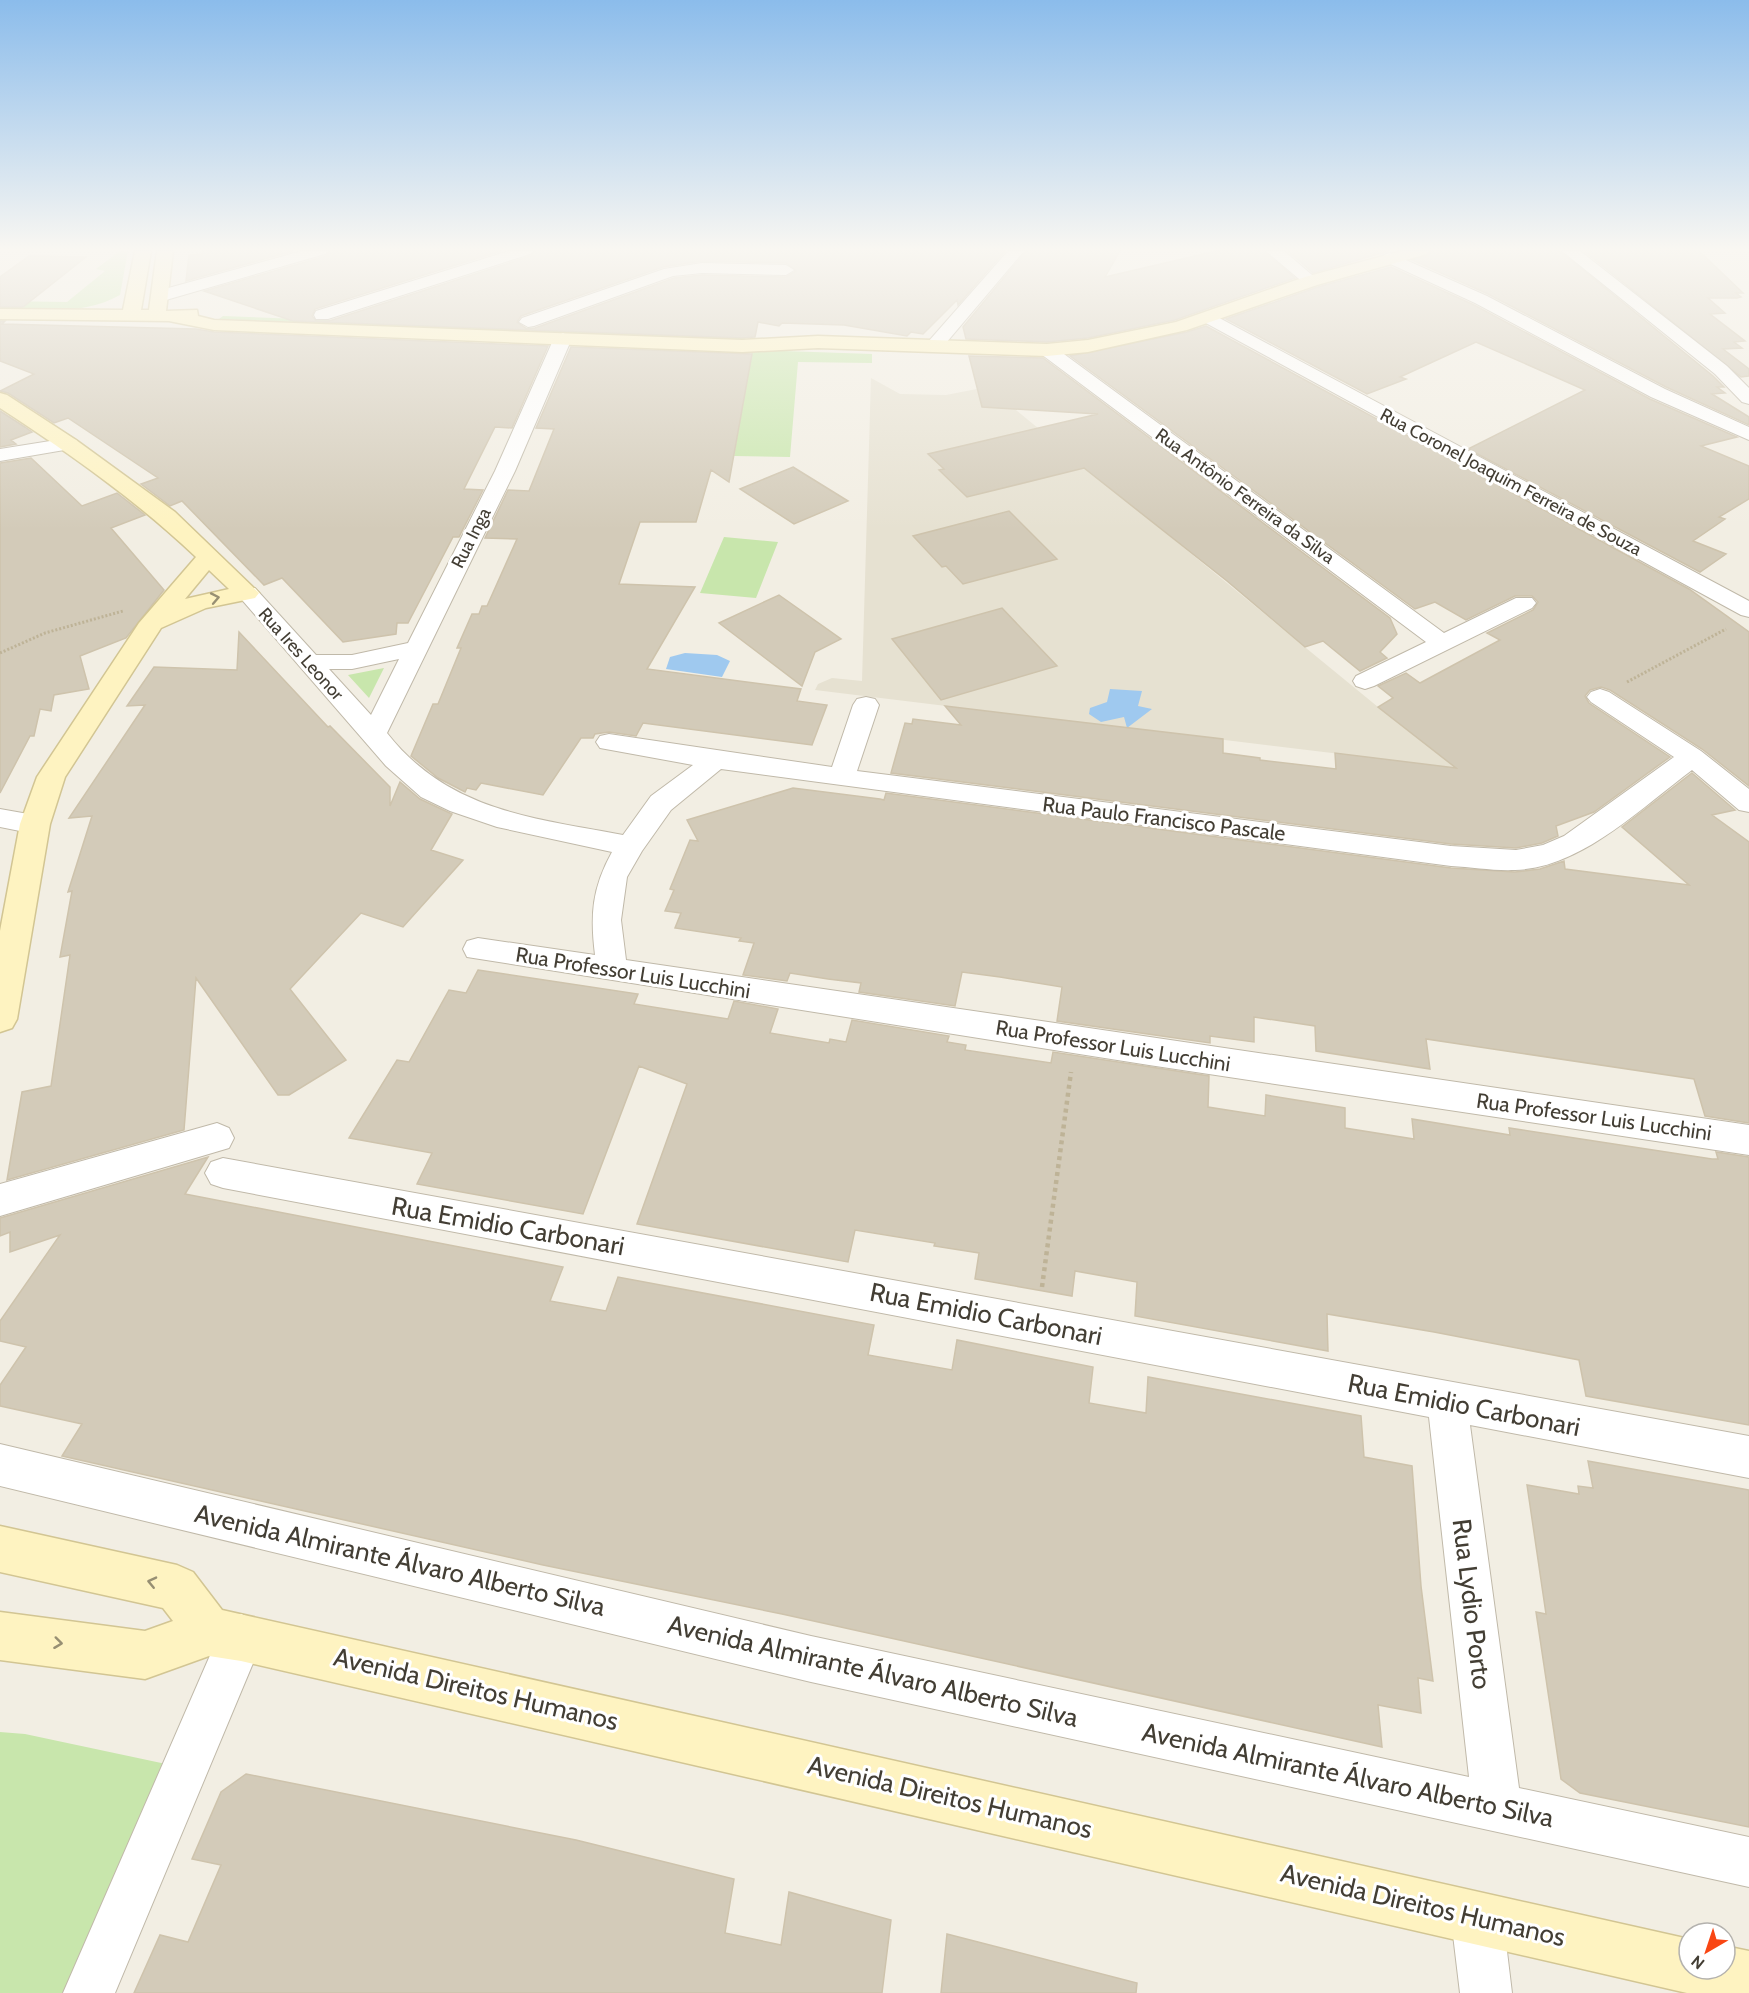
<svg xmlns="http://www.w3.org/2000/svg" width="1749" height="1993" viewBox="0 0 1749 1993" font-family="Cabin,sans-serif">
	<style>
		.residential { fill: #e6e1d1 }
		.green { fill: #c8e6ac }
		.water { fill: #9fc9ef }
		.building { fill: #d3cbb9; stroke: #cec3ac; stroke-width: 1.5; fill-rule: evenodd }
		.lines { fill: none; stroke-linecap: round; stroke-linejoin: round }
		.street-casing { stroke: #c0b9a9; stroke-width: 2 }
		.secondary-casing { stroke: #d2c593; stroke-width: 3 }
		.path-far1 { stroke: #beb397; stroke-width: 3; stroke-dasharray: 2 2; stroke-linecap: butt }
		.path { stroke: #beb397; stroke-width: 4.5; stroke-dasharray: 4 4; stroke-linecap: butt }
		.street { fill: #fff; fill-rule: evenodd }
		.secondary { fill: #fef3c1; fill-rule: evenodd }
		.oneway { stroke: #978f73 }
		.labels { text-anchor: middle; stroke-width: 6; stroke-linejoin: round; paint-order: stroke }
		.far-street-label { font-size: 18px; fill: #433e34; stroke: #fff }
		.street-label { font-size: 21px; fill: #433e34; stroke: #fff }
		.near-street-label { font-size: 26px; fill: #433e34; stroke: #fff }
	</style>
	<rect width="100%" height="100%" fill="#f2eee3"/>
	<path class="residential" d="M 871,378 L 900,394 L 946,395 L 977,389 L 979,394 L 1000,397 L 1378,707 L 1464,769 L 815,690 L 818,684 L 832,678 L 862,681 Z"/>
	<path class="green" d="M 120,251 L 128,251 L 120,295 C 83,316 41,309 0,308 L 0,301 L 67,302 L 105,271 L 96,269 Z
		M 223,316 L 745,336 L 744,340 L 219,319 Z
		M 752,350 L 872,354 L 872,363 L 798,362 L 790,457 L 734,456 Z
		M 724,537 L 778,542 L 756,598 L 700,593 Z
		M 384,668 L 369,698 L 348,675 Z
		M 0,1732 L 25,1734 L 166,1764 L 63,1993 L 0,1993 Z"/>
	<path class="water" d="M 685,653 L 717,655 L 730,661 L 722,677 L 666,669 L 670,657 Z
		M 1110,689 L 1142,691 L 1138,706 L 1152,709 L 1127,728 L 1124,717 L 1101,722 L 1089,714 L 1090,708 L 1107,702 Z"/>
	<path class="building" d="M 202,251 L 293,251 L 186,281 L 189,255 L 202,254 Z
		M 330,251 L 501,251 L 315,309 L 312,316 L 316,321 L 329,321 L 531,256 L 535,251 L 1005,251 L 958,305 L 957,300 L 923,334 L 911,332 L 907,336 L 844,325 L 782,323 L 779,326 L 758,322 L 755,337 L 742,338 L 293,321 L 204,291 L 326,256 ZM 702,261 L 786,263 L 796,271 L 786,277 L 702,275 L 674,278 L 535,328 L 527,329 L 517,322 L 521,316 L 663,267 Z
		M 1026,251 L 1120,251 L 1105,277 L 1216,251 L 1264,251 L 1295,278 L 1175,320 L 1088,338 L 1047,342 L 966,339 L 963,327 Z
		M 1288,251 L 1389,251 L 1313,273 Z
		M 1431,251 L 1560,251 L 1713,376 L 1724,387 L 1717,387 L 1725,393 L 1712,394 L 1749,417 L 1749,425 L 1666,387 L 1488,294 L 1412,260 L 1428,256 Z
		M 1584,251 L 1699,251 L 1743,293 L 1736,293 L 1741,297 L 1737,298 L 1708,298 L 1725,313 L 1710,314 L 1745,341 L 1734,342 L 1742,348 L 1723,349 L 1749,369 L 1749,376 L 1741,377 Z
		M 29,256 L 86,257 L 23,307 L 0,307 L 0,277 Z
		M 1391,267 L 1474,305 L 1650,399 L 1737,437 L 1701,446 L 1749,466 L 1749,499 L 1719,517 L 1725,519 L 1693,541 L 1726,554 L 1700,572 L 1468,449 L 1585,390 L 1476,342 L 1400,377 L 1406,379 L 1367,394 L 1226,319 L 1318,287 Z
		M 0,321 L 5,321 L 2,324 L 196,329 L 214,332 L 548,346 L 512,428 L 495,427 L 464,489 L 483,490 L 459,537 L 453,537 L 408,623 L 397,623 L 396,634 L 343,642 L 282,578 L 264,585 L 182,501 L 170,506 L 141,484 L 158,478 L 68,418 L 54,423 L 8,393 L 0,391 L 34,374 L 0,361 Z
		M 1206,326 L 1689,589 L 1749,632 L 1749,786 L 1702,749 L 1610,690 L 1601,687 L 1590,690 L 1585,696 L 1589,703 L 1670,757 L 1594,812 L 1556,826 L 1558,836 L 1542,843 L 1516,848 L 1451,844 L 891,773 L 905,723 L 912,724 L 913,719 L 961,725 L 945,706 L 1223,739 L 1223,753 L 1260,758 L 1260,760 L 1336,769 L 1335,753 L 1456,768 L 1378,707 L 1393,698 L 1378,686 L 1406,673 L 1420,683 L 1500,640 L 1487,633 L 1533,610 L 1538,602 L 1532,596 L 1515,596 L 1466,620 L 1435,602 L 1415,609 L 1070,356 L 1187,332 Z
		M 571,347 L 752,354 L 729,482 L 711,470 L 696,522 L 640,522 L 619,584 L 695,587 L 647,669 L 801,689 L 797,701 L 827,705 L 812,745 L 643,723 L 636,736 L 609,732 L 595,734 L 593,738 L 581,738 L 543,795 L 481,783 L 476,790 L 467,788 L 465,792 L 438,778 L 411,756 L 433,704 L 438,704 L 461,648 L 457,648 L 472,614 L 479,614 L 482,606 L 487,606 L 517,539 L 485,538 L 508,490 L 529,491 L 554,429 L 536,428 Z
		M 969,356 L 1043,358 L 1390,618 L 1397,634 L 1380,652 L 1387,658 L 1360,671 L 1323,641 L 1305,647 L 1227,581 L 1084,468 L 967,497 L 939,470 L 944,469 L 928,454 L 1098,414 L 982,407 Z
		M 0,411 L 25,427 L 32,432 L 11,440 L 16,444 L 0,447 Z
		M 31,458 L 82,506 L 117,493 L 145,515 L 111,528 L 164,590 L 126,638 L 80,656 L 89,689 L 54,695 L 51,711 L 40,709 L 34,736 L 30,736 L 0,793 L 0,463 Z
		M 793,467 L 848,501 L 794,524 L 740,489 Z
		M 1009,511 L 1057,559 L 963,584 L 946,566 L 942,567 L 913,536 Z
		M 779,595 L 841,639 L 815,652 L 802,686 L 719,623 Z
		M 1002,608 L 1057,666 L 941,700 L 892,639 Z
		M 239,632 L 328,727 L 330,726 L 390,787 L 390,806 L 400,782 L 420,799 L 452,814 L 431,850 L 463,860 L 403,927 L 361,913 L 290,989 L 346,1060 L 289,1095 L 278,1095 L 196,978 L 184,1130 L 7,1180 L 22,1092 L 51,1086 L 70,955 L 60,957 L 72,891 L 68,892 L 92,816 L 69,818 L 145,705 L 127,706 L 154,667 L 237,670 Z
		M 1692,773 L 1735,810 L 1712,815 L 1749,842 L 1749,1123 L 1705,1116 L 1694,1079 L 1426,1039 L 1430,1069 L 1316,1051 L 1315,1026 L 1254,1017 L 1254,1042 L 1210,1036 L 1210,1043 L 1057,1021 L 1062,987 L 1000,977 L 962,972 L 955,1006 L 859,992 L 861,983 L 828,979 L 790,973 L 787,981 L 743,975 L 754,943 L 739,941 L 741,938 L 675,928 L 681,913 L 665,911 L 674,890 L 670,889 L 690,840 L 698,841 L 687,820 L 793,788 L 880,799 L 884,800 L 886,793 L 1451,868 L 1515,872 L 1540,869 L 1564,861 L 1565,869 L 1689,885 L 1622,827 Z
		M 478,970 L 638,994 L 634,1004 L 728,1019 L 734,1001 L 778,1009 L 770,1033 L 829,1043 L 830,1039 L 846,1042 L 852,1020 L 949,1036 L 947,1042 L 966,1045 L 965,1050 L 1051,1063 L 1053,1052 L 1209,1076 L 1208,1107 L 1265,1116 L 1266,1095 L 1345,1108 L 1345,1128 L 1414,1139 L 1412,1119 L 1510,1135 L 1509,1128 L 1712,1159 L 1718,1159 L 1716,1152 L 1749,1157 L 1749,1425 L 1586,1396 L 1579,1360 L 1434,1332 L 1327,1314 L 1328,1351 L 1135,1316 L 1137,1282 L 1075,1271 L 1072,1296 L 975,1279 L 979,1253 L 934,1246 L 935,1243 L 855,1230 L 848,1262 L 637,1224 L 687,1084 L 639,1066 L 583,1214 L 417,1184 L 432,1153 L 349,1138 L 397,1060 L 409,1062 L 449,990 L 466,993 Z
		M 208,1157 L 185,1194 L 563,1267 L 550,1301 L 606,1311 L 618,1277 L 874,1325 L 868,1355 L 952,1370 L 957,1340 L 1093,1367 L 1089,1403 L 1146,1413 L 1148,1377 L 1361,1416 L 1364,1457 L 1412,1466 L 1421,1586 L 1433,1681 L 1418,1678 L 1421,1713 L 1378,1705 L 1382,1747 L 782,1614 L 543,1565 L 62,1456 L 82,1424 L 0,1406 L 0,1385 L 26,1347 L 0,1341 L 0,1321 L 60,1235 L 10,1252 L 10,1232 L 0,1236 L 0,1218 Z
		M 1588,1461 L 1749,1490 L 1749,1827 L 1580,1793 L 1561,1779 L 1536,1612 L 1546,1614 L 1527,1485 L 1579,1494 L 1578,1486 L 1593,1488 Z
		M 246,1774 L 576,1840 L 734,1879 L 725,1933 L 781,1945 L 789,1892 L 891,1920 L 882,1993 L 134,1993 L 160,1935 L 188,1942 L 221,1865 L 192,1859 L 221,1792 Z
		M 947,1934 L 1137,1983 L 1136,1993 L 941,1993 Z"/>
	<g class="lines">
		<defs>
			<path id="street" d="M 302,251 L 328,251 L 325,254 L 166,300 L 160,301 L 152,296 L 154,292 Z
				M 509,251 L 533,251 L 530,254 L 328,319 L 316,319 L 314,315 L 316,311 Z
				M 1008,251 L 1024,251 L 940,350 L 928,350 L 925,346 L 928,342 Z
				M 1266,251 L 1284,251 L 1319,281 L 1311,286 L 1305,284 Z
				M 1562,251 L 1580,251 L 1727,366 L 1749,388 L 1749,404 L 1742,402 L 1715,374 Z
				M 1390,253 L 1487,296 L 1665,389 L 1749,427 L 1749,440 L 1651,397 L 1475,303 L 1384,261 L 1382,258 L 1384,255 Z
				M 702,263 L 786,265 L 794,270 L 786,275 L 702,273 L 673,276 L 534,326 L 528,327 L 519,322 L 522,318 L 664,269 Z
				M 1210,313 L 1749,601 L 1749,617 L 1741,615 L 1204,322 L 1202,318 L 1204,314 Z
				M 563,333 L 572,338 L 515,471 L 387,733 C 448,811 533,818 623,835 L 651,796 L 693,765 L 600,748 L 596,742 L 600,736 L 609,734 L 832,767 L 853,705 L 857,699 L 866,697 L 875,699 L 879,705 L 857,771 L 1451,846 L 1516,850 L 1543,845 L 1564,836 L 1674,757 L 1591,702 L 1587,697 L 1591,692 L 1600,689 L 1609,692 L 1701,751 L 1749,789 L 1749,812 L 1739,810 L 1692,770 C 1641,808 1581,868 1515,870 C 1494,871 1472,867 1451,866 L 721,769 L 671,810 L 642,851 L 627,877 L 621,920 L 626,960 L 1749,1125 L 1749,1155 L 1149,1065 L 467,957 L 463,949 L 467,941 L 478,938 L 595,955 C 590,915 592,888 612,852 L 497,827 L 450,811 L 421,797 L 386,766 L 236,593 L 239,588 L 255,588 L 316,655 L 352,655 L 408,643 L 495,471 L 554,338 ZM 399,659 L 371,715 L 329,669 L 352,669 Z
				M 1047,345 L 1053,346 L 1444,633 L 1516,598 L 1532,598 L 1536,603 L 1532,608 L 1374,686 L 1365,689 L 1356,686 L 1353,681 L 1356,676 L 1426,642 L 1041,354 L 1038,350 Z
				M 69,438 L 76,440 L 79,444 L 76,448 L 0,461 L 0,449 Z
				M 0,809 L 45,817 L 49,824 L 45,831 L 35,834 L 0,827 Z
				M 217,1123 L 229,1128 L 234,1138 L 229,1148 L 0,1216 L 0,1184 Z
				M 223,1158 L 1749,1436 L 1749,1478 L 1470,1425 L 1519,1788 L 1749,1837 L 1749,1887 L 811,1682 L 0,1486 L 0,1444 L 811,1636 L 1469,1777 L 1429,1417 L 223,1188 L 211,1184 L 205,1173 L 211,1162 Z
				M 241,1614 L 257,1621 L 264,1637 L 115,1993 L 63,1993 L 225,1621 Z
				M 1477,1892 L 1495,1900 L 1503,1918 L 1512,1993 L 1460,1993 L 1451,1918 L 1459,1900 Z"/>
			<path id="secondary" d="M 135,251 L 151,251 L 141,310 L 149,310 L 157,251 L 173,251 L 166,311 L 197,310 L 198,316 L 214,320 L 742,340 L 818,336 L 1047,344 L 1088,340 L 1176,322 L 1305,277 L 1402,251 L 1429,251 L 1427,254 L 1317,285 L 1187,330 L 1088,352 L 1047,356 L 818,348 L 742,352 L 214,330 L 169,321 L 0,319 L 0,309 L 123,310 Z
				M 0,393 L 7,395 L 76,440 L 175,512 L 259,593 L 255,598 L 206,608 L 161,628 L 65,777 L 50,824 L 17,1019 L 12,1028 L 0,1032 L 0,931 L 20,824 L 37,777 L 139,623 L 196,557 C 136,500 69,453 0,408 ZM 209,570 L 229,589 L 185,599 Z
				M 0,1526 L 177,1565 L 193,1572 L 222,1610 L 1689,1939 L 1689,1969 L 1725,1969 L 1725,1946 L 1749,1951 L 1749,1993 L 1687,1993 L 241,1661 L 209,1656 L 145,1679 L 0,1660 L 0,1612 L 145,1631 L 173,1621 L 163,1608 L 0,1572 Z"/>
		</defs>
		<use href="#street" class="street-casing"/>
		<use href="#secondary" class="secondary-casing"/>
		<path class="path-far1" d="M 0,653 L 45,633 L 123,611
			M 1627,682 L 1726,629"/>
		<path class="path" d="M 1042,1287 L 1071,1072"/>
		<use href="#street" class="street"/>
		<use href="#secondary" class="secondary"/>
	</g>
	<defs><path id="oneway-chevron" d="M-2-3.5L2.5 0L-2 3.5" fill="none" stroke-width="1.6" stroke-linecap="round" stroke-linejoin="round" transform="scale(1.5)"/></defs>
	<g class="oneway">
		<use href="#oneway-chevron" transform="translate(215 598) rotate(-11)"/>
		<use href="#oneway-chevron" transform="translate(152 1582) rotate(-167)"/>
		<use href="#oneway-chevron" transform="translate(58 1643) rotate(7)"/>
	</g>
	<linearGradient id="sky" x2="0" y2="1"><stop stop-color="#8bbceb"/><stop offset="0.47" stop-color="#f9f7f2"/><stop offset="1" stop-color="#f9f7f2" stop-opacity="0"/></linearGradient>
	<rect width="1749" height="530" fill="url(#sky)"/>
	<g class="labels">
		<g class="far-street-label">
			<text transform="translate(1511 482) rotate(28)" y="6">Rua Coronel Joaquim Ferreira de Souza</text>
			<text transform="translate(1245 496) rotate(36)" y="6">Rua Antônio Ferreira da Silva</text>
			<text transform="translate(471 538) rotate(-63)" y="6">Rua Inga</text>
			<text transform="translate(301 654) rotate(48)" y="6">Rua Ires Leonor</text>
		</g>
		<g class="street-label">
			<text transform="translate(1164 819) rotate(7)" y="7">Rua Paulo Francisco Pascale</text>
			<text transform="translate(633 973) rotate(9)" y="7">Rua Professor Luis Lucchini</text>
			<text transform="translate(1113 1046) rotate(9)" y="7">Rua Professor Luis Lucchini</text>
			<text transform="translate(1594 1117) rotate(8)" y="7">Rua Professor Luis Lucchini</text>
		</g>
		<g class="near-street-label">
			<text transform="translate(508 1226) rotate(10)" y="9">Rua Emidio Carbonari</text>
			<text transform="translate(986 1314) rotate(11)" y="9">Rua Emidio Carbonari</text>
			<text transform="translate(1464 1405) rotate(11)" y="9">Rua Emidio Carbonari</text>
			<text transform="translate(400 1560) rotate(13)" y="9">Avenida Almirante Álvaro Alberto Silva</text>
			<text transform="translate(1472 1604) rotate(83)" y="9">Rua Lydio Porto</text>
			<text transform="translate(873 1671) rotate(13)" y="9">Avenida Almirante Álvaro Alberto Silva</text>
			<text transform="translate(476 1689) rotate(13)" y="9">Avenida Direitos Humanos</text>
			<text transform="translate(1348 1775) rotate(12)" y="9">Avenida Almirante Álvaro Alberto Silva</text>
			<text transform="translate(950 1797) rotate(13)" y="9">Avenida Direitos Humanos</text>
			<text transform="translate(1423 1905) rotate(13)" y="9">Avenida Direitos Humanos</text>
		</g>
	</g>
	<g transform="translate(1707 1951) rotate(219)"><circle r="28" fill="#ffffff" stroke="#b4b2ae" stroke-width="1.5"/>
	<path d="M0-4.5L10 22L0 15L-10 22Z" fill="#f94613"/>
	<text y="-9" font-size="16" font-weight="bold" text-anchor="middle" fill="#433e34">N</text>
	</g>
</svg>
